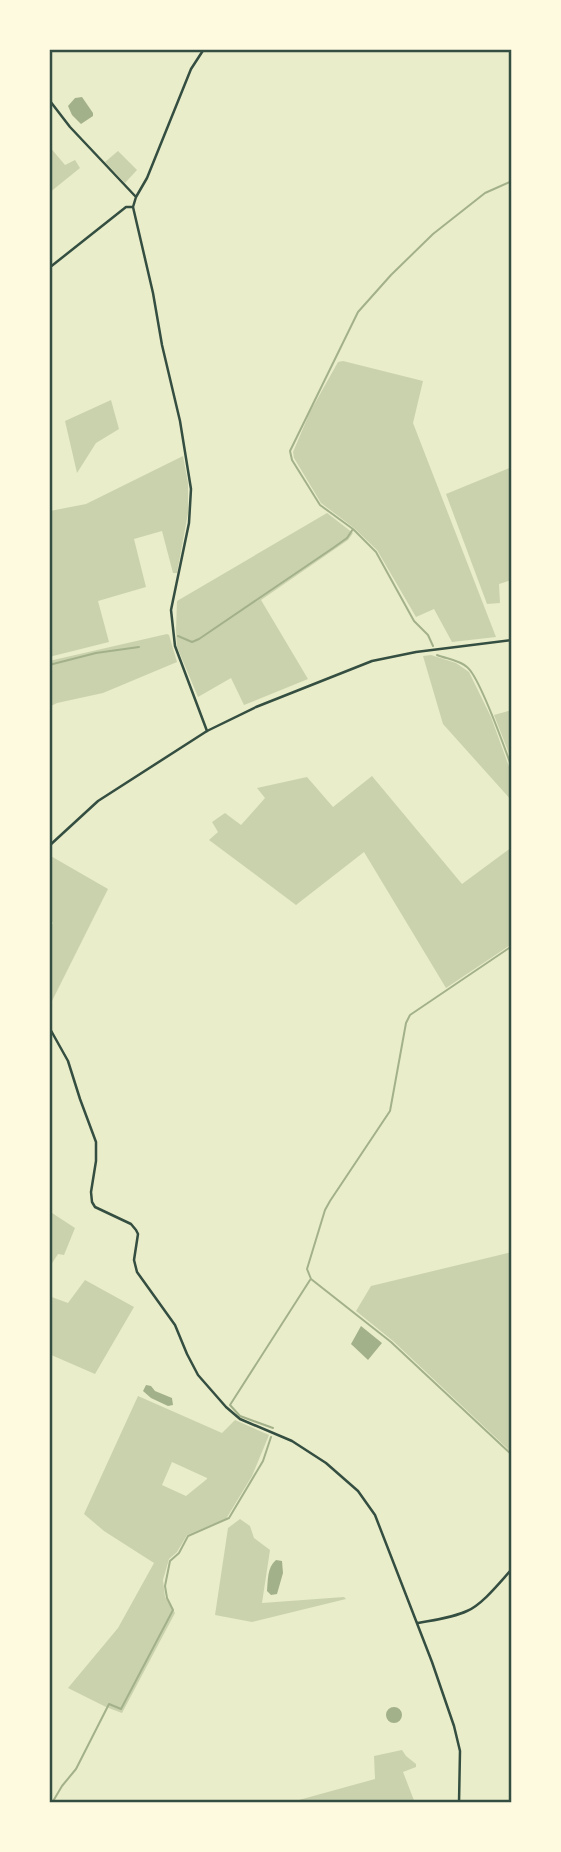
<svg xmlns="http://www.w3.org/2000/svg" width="561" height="1852" viewBox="0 0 561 1852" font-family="Inter,sans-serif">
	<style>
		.green { fill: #cad2ad; fill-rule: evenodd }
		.water { fill: #a3b18a }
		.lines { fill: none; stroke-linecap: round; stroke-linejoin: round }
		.stream { stroke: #a3b18a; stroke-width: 2 }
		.minor { stroke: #344e41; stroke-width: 2.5 }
		.tertiary { stroke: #344e41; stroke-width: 2.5 }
		.neatline { fill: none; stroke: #344e41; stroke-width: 2.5 }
	</style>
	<rect width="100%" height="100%" fill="#e9edc9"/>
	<path class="green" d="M 49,146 L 65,165 L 75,160 L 80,168 L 49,193 Z
		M 118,151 L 137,170 L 125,183 L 105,162 Z
		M 343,361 L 423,381 L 413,423 L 496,637 L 452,642 L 434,609 L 416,617 L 377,550 L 354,528 L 321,503 L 294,458 L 293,452 L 310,412 L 338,362 Z
		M 111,400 L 119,429 L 96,443 L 77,473 L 65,421 Z
		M 183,456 L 188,483 L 188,513 L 177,573 L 173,573 L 162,531 L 134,539 L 146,587 L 98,601 L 109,642 L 49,657 L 49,510 L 50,511 L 86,504 Z
		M 512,467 L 512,580 L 499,584 L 500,603 L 487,604 L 446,494 Z
		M 327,513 L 353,533 L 348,540 L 261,600 L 308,679 L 244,705 L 231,678 L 198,697 L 177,647 L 176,630 L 177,601 Z
		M 167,634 L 169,635 L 177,662 L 103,693 L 57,703 L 49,707 L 49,661 Z
		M 431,655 L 456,663 L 469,672 L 491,717 L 512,775 L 512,801 L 443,724 L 423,656 Z
		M 512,710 L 512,761 L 494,715 Z
		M 372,776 L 462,884 L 512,847 L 512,944 L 446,988 L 364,852 L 296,905 L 209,840 L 218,832 L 212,822 L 225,813 L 241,825 L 265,798 L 257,788 L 307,777 L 333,807 Z
		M 49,855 L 108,889 L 49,1007 L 49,928 L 53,923 L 49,918 Z
		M 49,1211 L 75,1228 L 64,1255 L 58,1254 L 49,1268 Z
		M 512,1252 L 512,1453 L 393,1341 L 356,1311 L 371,1286 Z
		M 85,1280 L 134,1307 L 95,1374 L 49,1354 L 49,1296 L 68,1303 Z
		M 138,1396 L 222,1433 L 235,1420 L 269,1435 L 252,1476 L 226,1519 L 187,1535 L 177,1552 L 169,1559 L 163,1580 L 165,1597 L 175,1613 L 122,1713 L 106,1707 L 68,1688 L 118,1628 L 154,1563 L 104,1531 L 84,1514 ZM 172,1462 L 207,1478 L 207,1479 L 186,1496 L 162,1485 Z
		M 240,1519 L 250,1526 L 254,1538 L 270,1550 L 262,1603 L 344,1597 L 346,1599 L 252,1622 L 215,1615 L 228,1528 Z
		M 402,1750 L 406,1756 L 416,1764 L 416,1767 L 403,1772 L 415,1803 L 288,1803 L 375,1779 L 374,1756 Z"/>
	<path class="water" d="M 82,97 L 93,113 L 93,116 L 81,124 L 72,115 L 68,106 L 75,98 Z
		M 361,1326 L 382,1343 L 368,1360 L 351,1344 Z
		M 146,1385 L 151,1386 L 155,1391 L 172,1398 L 173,1405 L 168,1406 L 151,1398 L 143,1391 Z
		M 276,1560 L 282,1561 L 283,1573 L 277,1594 L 271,1595 L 267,1591 C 268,1581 267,1567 276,1560 Z
		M386 1715a8 8 0 1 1 16 0a8 8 0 1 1-16 0Z"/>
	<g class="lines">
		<path class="stream" d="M 178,636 L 192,642 L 199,639 L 333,548 L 347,538 L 353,529
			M 433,646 L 428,635 L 414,621 L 376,552 L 353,529 L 320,505 L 292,460 L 290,451 L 358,312 L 391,275 L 433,234 L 485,193 L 512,181
			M 437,655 C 447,659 459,660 467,667 C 480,677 505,749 512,768
			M 49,665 L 96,653 L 139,647
			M 512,946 L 410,1015 L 406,1023 L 390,1111 L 330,1201 L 325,1210 L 307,1269 L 311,1279 L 391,1342 L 512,1455
			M 273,1428 L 240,1416 L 230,1405 L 310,1280
			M 52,1803 L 62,1786 L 76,1769 L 109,1704 L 121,1709 L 173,1610 L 167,1598 L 165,1586 L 170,1561 L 179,1553 L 188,1536 L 229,1518 L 263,1461 L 271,1437"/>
		<path class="minor" d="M 204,49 L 191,69 L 147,178 L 136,197 L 133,207 L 153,293 L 162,345 L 180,421 L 191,489 L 189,523 L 171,610 L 175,646 L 207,731
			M 50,101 L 70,127 L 136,197
			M 49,268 L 126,207 L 133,207
			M 49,1027 L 68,1061 L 80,1099 L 96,1142 L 96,1161 L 91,1192 L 92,1202 L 95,1207 L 131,1224 L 136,1230 L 138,1234 L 134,1260 L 137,1272 L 175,1325 L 187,1354 L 198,1375 L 226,1407 L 240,1419 L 292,1441 L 326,1463 L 358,1491 L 375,1515 L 432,1662 L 454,1726 L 460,1751 L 459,1803
			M 418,1623 C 434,1620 452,1618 467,1611 C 483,1604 500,1582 512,1569"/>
		<path class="tertiary" d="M 49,846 L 98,801 L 207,731 L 256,707 L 372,661 L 416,652 L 512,640"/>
	</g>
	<rect width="561" height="1852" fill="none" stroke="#fefae0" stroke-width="102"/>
	<rect x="51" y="51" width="459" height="1750" class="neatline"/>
</svg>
